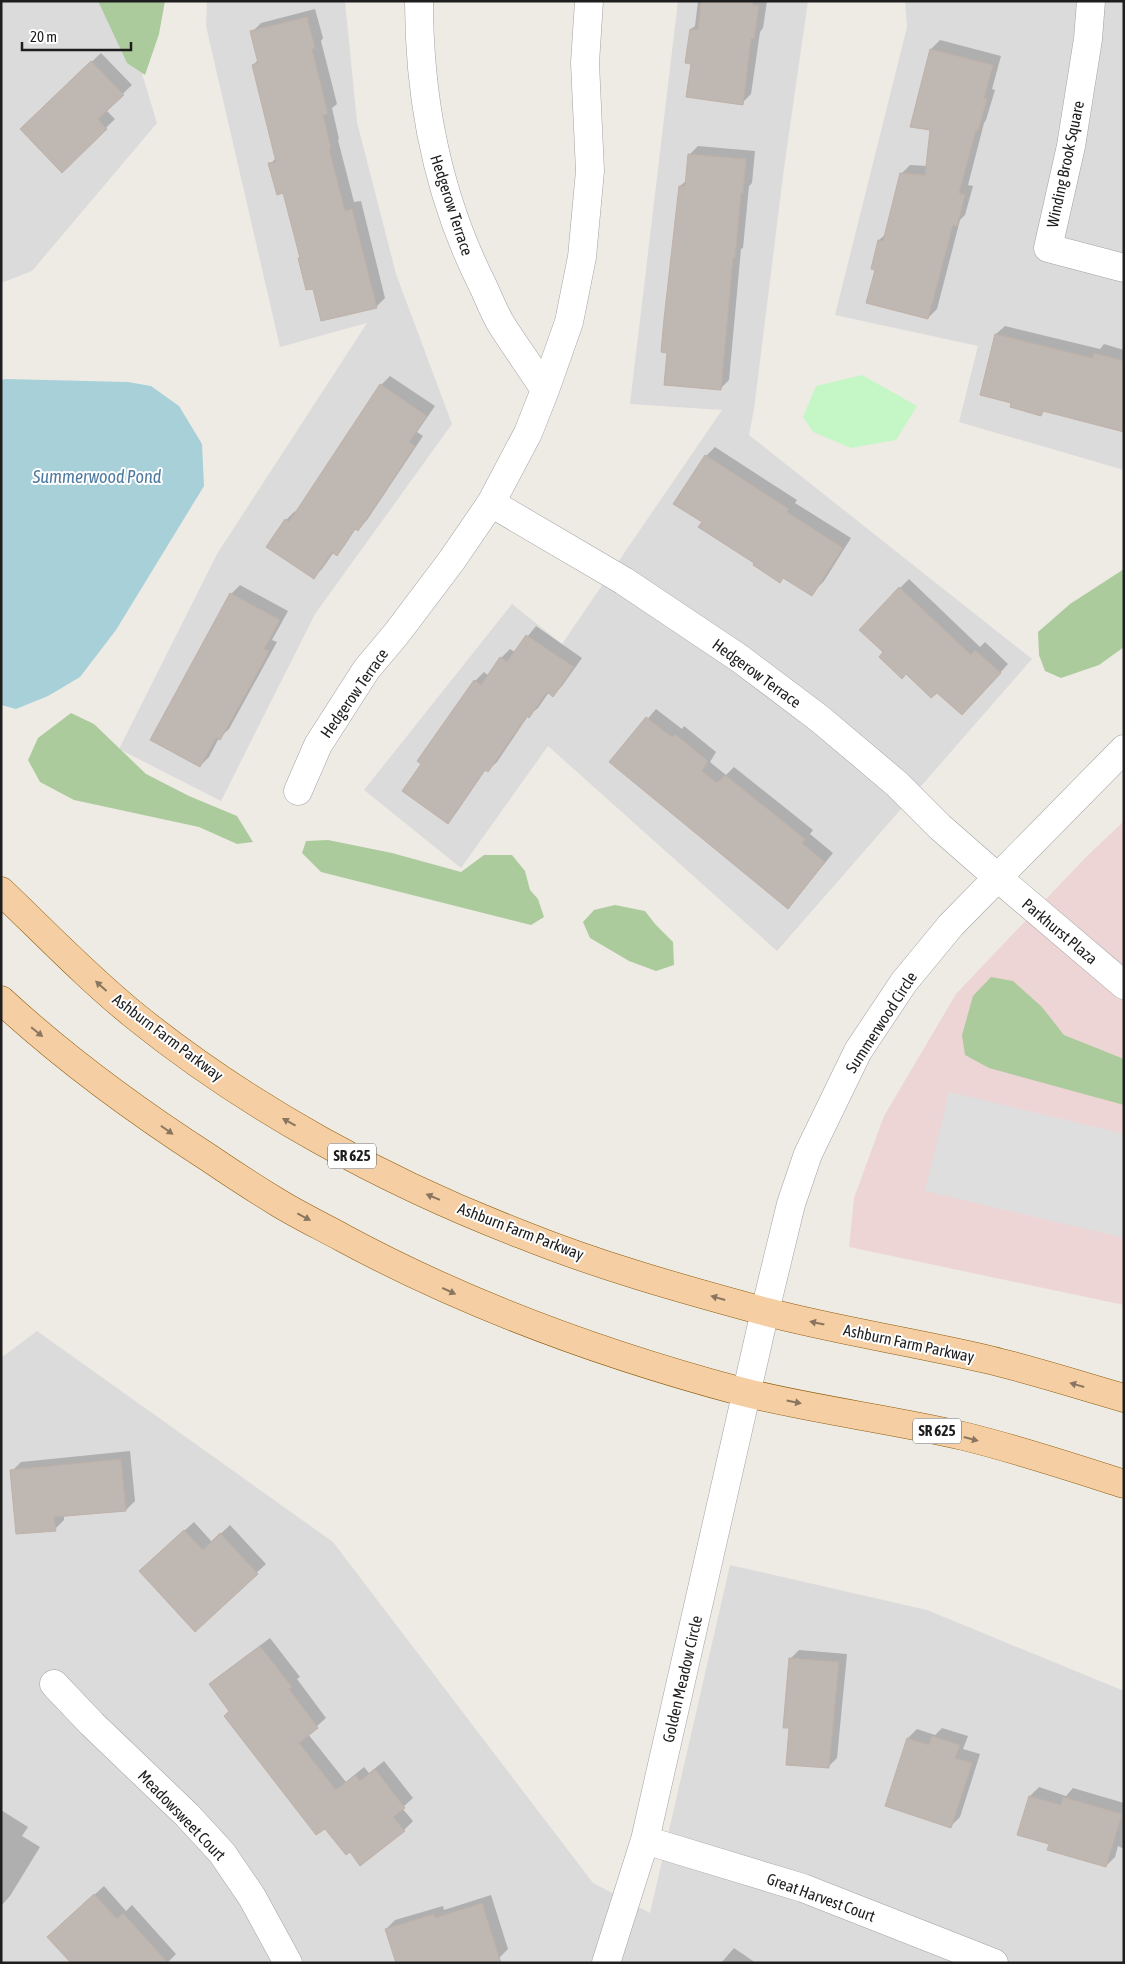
<svg xmlns="http://www.w3.org/2000/svg" width="1125" height="1964" viewBox="0 0 1125 1964" font-family="'Asap Condensed',sans-serif">
	<style>
		.residential { fill: #dcdbdb }
		.commercial { fill: #eed5d5 }
		.forest { fill: #accb9c }
		.park { fill: #c5f6c6 }
		.parking { fill: #dedede }
		.water { fill: #a8d0d9 }
		.shadow { fill: #0003 }
		.building { fill: #bfb7b2; stroke: #bfb1a8 }
		.lines { fill: none; stroke-linecap: round; stroke-linejoin: round }
		.minor-casing { stroke: #a2a2a2; stroke-width: 29 }
		.primary-casing { stroke: #8e5d0a; stroke-width: 29 }
		.minor { stroke: #fff; stroke-width: 28 }
		.primary { stroke: #f5cea3; stroke-width: 28 }
		.oneway { fill: #8a7660 }
		.labels { text-anchor: middle; stroke-width: 4; stroke-linejoin: round; paint-order: stroke }
		.shield { fill: #fff; stroke: #626262; stroke-width: 1 }
		.shield-label { font-size: 15px; font-weight: bold; fill: #1e1e1e }
		.street-label { font-size: 16px; fill: #1e1e1e; stroke: #fff }
		.water-label { font-size: 18px; font-style: italic; fill: #4e7aa0; stroke: #fff }
	</style>
	<rect width="100%" height="100%" fill="#eeebe5"/>
	<path class="residential" d="M 1,1 L 120,1 L 157,123 L 32,271 L 1,283 Z
		M 207,1 L 345,1 L 357,122 L 396,274 L 452,424 L 315,614 L 221,801 L 119,749 L 217,554 L 367,323 L 280,347 L 206,26 Z
		M 678,1 L 808,1 L 784,168 L 754,409 L 749,435 L 1032,659 L 777,951 L 548,746 L 461,868 L 364,790 L 512,604 L 562,644 L 722,410 L 630,404 Z
		M 905,1 L 1124,1 L 1124,470 L 959,422 L 978,346 L 835,315 L 907,27 Z
		M 37,1331 L 333,1542 L 593,1883 L 650,1913 L 730,1565 L 927,1610 L 1124,1691 L 1124,1963 L 1,1963 L 1,1358 Z"/>
	<path class="commercial" d="M 1124,821 L 1124,1305 L 849,1247 L 854,1198 L 884,1116 L 956,994 L 1084,859 Z"/>
	<path class="forest" d="M 98,1 L 165,1 L 159,34 L 145,75 L 127,63 Z
		M 1124,569 L 1124,647 L 1099,665 L 1061,678 L 1045,671 L 1039,655 L 1038,632 L 1070,604 Z
		M 71,713 L 94,724 L 146,774 L 189,796 L 237,816 L 253,842 L 237,844 L 199,827 L 74,800 L 40,782 L 28,760 L 38,738 Z
		M 328,840 L 392,853 L 461,872 L 484,855 L 512,855 L 525,871 L 530,890 L 538,899 L 544,917 L 531,925 L 321,872 L 302,853 L 306,841 Z
		M 615,905 L 645,911 L 655,924 L 673,942 L 674,965 L 656,971 L 629,961 L 590,938 L 583,922 L 594,910 Z
		M 991,977 L 1013,981 L 1042,1007 L 1064,1035 L 1124,1059 L 1124,1105 L 989,1068 L 965,1055 L 962,1035 L 973,996 Z"/>
	<path class="park" d="M 862,375 L 917,406 L 896,440 L 851,448 L 813,432 L 803,417 L 816,386 Z"/>
	<path class="parking" d="M 949,1092 L 1124,1134 L 1124,1238 L 925,1191 Z"/>
	<path class="water" d="M 6,379 L 128,382 L 151,386 L 179,406 L 202,444 L 204,486 L 116,630 L 80,677 L 48,696 L 16,709 L 1,705 L 1,380 Z"/>
	<path class="shadow" d="M 698,1 L 767,1 L 763,28 L 760,32 L 751,94 L 742,103 L 692,63 L 691,29 L 695,26 Z
		M 315,9 L 323,38 L 321,41 L 337,104 L 332,108 L 339,139 L 338,140 L 354,202 L 361,201 L 385,298 L 376,307 L 314,288 L 299,259 L 301,257 L 284,191 L 270,164 L 276,158 L 253,65 L 259,59 L 252,32 L 261,23 Z
		M 940,40 L 1001,56 L 992,89 L 995,90 L 986,120 L 984,123 L 968,185 L 973,186 L 965,215 L 960,220 L 937,309 L 928,318 L 877,269 L 879,240 L 886,234 L 901,174 L 910,165 L 928,166 L 932,129 L 911,126 L 931,49 Z
		M 101,53 L 132,85 L 106,110 L 115,119 L 62,171 L 30,120 Z
		M 698,146 L 755,151 L 752,183 L 749,186 L 743,248 L 741,249 L 729,380 L 720,389 L 668,352 L 680,186 L 687,180 L 689,155 Z
		M 1005,326 L 1100,349 L 1104,344 L 1124,350 L 1124,430 L 1045,410 L 1041,415 L 1012,402 L 996,334 Z
		M 390,376 L 435,406 L 417,432 L 423,436 L 367,520 L 358,529 L 356,528 L 345,545 L 337,554 L 334,552 L 322,569 L 313,578 L 286,520 L 295,511 L 297,513 L 381,385 Z
		M 715,447 L 797,500 L 795,503 L 851,538 L 824,581 L 815,590 L 756,562 L 703,521 L 706,456 Z
		M 909,579 L 980,647 L 985,642 L 1008,664 L 971,705 L 937,691 L 885,652 L 900,588 Z
		M 240,585 L 288,611 L 272,640 L 277,642 L 229,729 L 219,738 L 209,757 L 200,766 L 231,594 Z
		M 536,626 L 582,658 L 562,686 L 553,695 L 549,692 L 538,708 L 528,716 L 497,762 L 488,770 L 486,769 L 456,813 L 447,822 L 475,681 L 484,672 L 489,676 L 501,658 L 510,649 L 515,652 Z
		M 656,709 L 682,729 L 684,726 L 716,752 L 710,762 L 726,775 L 734,767 L 813,830 L 810,834 L 833,853 L 788,908 L 611,762 Z
		M 130,1451 L 135,1501 L 126,1510 L 64,1515 L 64,1520 L 55,1529 L 12,1471 L 21,1462 Z
		M 194,1522 L 212,1542 L 230,1525 L 266,1564 L 195,1631 L 150,1562 Z
		M 270,1638 L 300,1677 L 297,1679 L 326,1718 L 308,1734 L 346,1782 L 364,1767 L 369,1773 L 384,1761 L 413,1798 L 402,1808 L 413,1821 L 404,1830 L 350,1851 L 231,1711 L 210,1684 L 219,1676 Z
		M 799,1650 L 847,1654 L 837,1758 L 828,1767 L 790,1727 L 790,1659 Z
		M 942,1728 L 968,1736 L 963,1749 L 980,1754 L 960,1817 L 951,1826 L 908,1738 L 917,1729 L 935,1735 Z
		M 1039,1787 L 1066,1796 L 1073,1788 L 1124,1803 L 1124,1849 L 1118,1846 L 1115,1857 L 1106,1866 L 1051,1843 L 1019,1834 L 1030,1796 Z
		M 1,1810 L 28,1827 L 22,1836 L 40,1847 L 10,1896 L 2,1905 Z
		M 104,1886 L 126,1911 L 132,1905 L 176,1954 L 167,1963 L 58,1928 Z
		M 491,1895 L 508,1949 L 499,1958 L 386,1929 L 395,1920 L 443,1906 L 444,1910 Z
		M 734,1948 L 756,1963 L 721,1963 Z"/>
	<path class="building" d="M 701,1 L 753,1 L 753,5 L 759,6 L 754,39 L 751,38 L 743,105 L 686,97 L 691,64 L 685,63 L 690,29 L 698,30 Z
		M 307,17 L 315,48 L 312,49 L 328,114 L 323,115 L 331,149 L 329,149 L 345,211 L 352,209 L 377,308 L 321,321 L 313,289 L 306,290 L 298,258 L 300,258 L 283,193 L 277,195 L 268,163 L 276,162 L 252,65 L 258,63 L 250,31 Z
		M 930,49 L 993,65 L 984,98 L 987,99 L 978,131 L 976,130 L 959,193 L 965,195 L 957,226 L 953,225 L 928,319 L 866,303 L 875,270 L 871,269 L 878,240 L 883,241 L 900,173 L 925,175 L 930,130 L 910,127 Z
		M 91,61 L 124,95 L 98,119 L 107,129 L 62,173 L 20,129 Z
		M 688,154 L 746,159 L 743,193 L 741,193 L 735,258 L 733,258 L 721,390 L 664,385 L 667,353 L 661,352 L 664,319 L 679,186 L 685,186 Z
		M 995,334 L 1092,358 L 1094,353 L 1124,361 L 1124,432 L 1043,411 L 1041,416 L 1010,407 L 1011,403 L 980,395 Z
		M 380,384 L 427,416 L 409,442 L 415,446 L 379,501 L 358,531 L 355,529 L 337,556 L 332,552 L 314,579 L 266,547 L 285,519 L 289,522 Z
		M 705,455 L 789,509 L 787,512 L 843,548 L 812,596 L 783,578 L 780,583 L 753,565 L 754,563 L 698,527 L 702,522 L 673,504 Z
		M 899,587 L 971,655 L 975,650 L 1001,673 L 962,715 L 937,693 L 931,698 L 906,674 L 902,679 L 879,657 L 883,652 L 859,630 Z
		M 230,593 L 280,620 L 264,649 L 269,651 L 252,683 L 220,740 L 216,738 L 200,767 L 150,740 Z
		M 526,635 L 574,667 L 553,697 L 547,692 L 529,718 L 527,716 L 488,772 L 485,770 L 448,824 L 402,791 L 421,764 L 417,761 L 474,680 L 481,685 L 500,657 L 507,662 Z
		M 646,717 L 672,737 L 675,734 L 708,761 L 702,771 L 717,783 L 725,775 L 805,839 L 802,843 L 825,862 L 788,909 L 609,762 Z
		M 121,1459 L 126,1511 L 54,1517 L 56,1531 L 16,1534 L 10,1470 Z
		M 184,1530 L 203,1550 L 220,1533 L 258,1574 L 195,1632 L 139,1571 Z
		M 260,1646 L 292,1687 L 289,1689 L 318,1728 L 299,1743 L 336,1790 L 355,1775 L 360,1781 L 375,1769 L 405,1808 L 393,1817 L 405,1831 L 360,1866 L 350,1852 L 346,1855 L 325,1829 L 316,1835 L 224,1716 L 229,1711 L 209,1684 Z
		M 789,1658 L 839,1662 L 829,1768 L 786,1765 L 789,1728 L 783,1728 Z
		M 932,1736 L 960,1745 L 955,1758 L 972,1763 L 951,1828 L 885,1806 L 907,1738 L 929,1745 Z
		M 1029,1796 L 1061,1805 L 1063,1797 L 1122,1814 L 1106,1867 L 1047,1850 L 1049,1844 L 1017,1835 Z
		M 94,1894 L 117,1919 L 123,1913 L 168,1963 L 71,1963 L 47,1937 Z
		M 482,1903 L 501,1963 L 396,1963 L 385,1929 L 434,1914 L 435,1918 Z"/>
	<g class="lines">
		<defs>
			<path id="minor" d="M 419,1 C 419,101 438,197 483,286 C 489,299 494,312 501,324 C 515,346 531,368 545,390 L 569,322 L 582,257 L 590,171 L 585,63 L 589,1
				M 1091,1 L 1088,39 L 1071,146 L 1048,248 L 1124,268
				M 491,503 L 624,581 L 739,658 L 820,719 L 897,784 L 940,827 L 997,877 L 1124,985
				M 298,791 L 318,745 L 366,670 L 397,633 L 452,560 L 491,503 L 528,433 L 545,390
				M 54,1684 L 92,1724 L 187,1815 L 222,1853 L 252,1897 L 288,1963
				M 645,1840 L 803,1888 L 994,1963
				M 606,1963 L 645,1840 L 765,1311 L 791,1204 L 808,1154 L 858,1051 L 904,982 L 951,925 L 1124,749"/>
			<path id="primary" d="M 1,891 C 45,933 88,978 135,1016 C 249,1108 385,1182 523,1235 C 600,1266 682,1289 763,1311 C 838,1331 915,1342 990,1360 C 1035,1371 1079,1385 1124,1398
				M 1,1000 C 65,1059 136,1111 209,1158 C 231,1173 254,1188 277,1202 C 298,1215 321,1226 343,1238 C 469,1306 604,1355 743,1392 C 815,1410 890,1419 963,1436 C 1017,1449 1071,1467 1124,1484"/>
		</defs>
		<use href="#minor" class="minor-casing"/>
		<use href="#primary" class="primary-casing"/>
		<use href="#minor" class="minor"/>
		<use href="#primary" class="primary"/>
	</g>
	<defs><path id="oneway-solid" d="M-6-.8H1V-3.2L6.5 0L1 3.2V.8H-6Z" transform="scale(1.25)"/></defs>
	<g class="oneway">
		<use href="#oneway-solid" transform="translate(101 986) rotate(-138)"/>
		<use href="#oneway-solid" transform="translate(37 1032) rotate(39)"/>
		<use href="#oneway-solid" transform="translate(289 1122) rotate(-151)"/>
		<use href="#oneway-solid" transform="translate(167 1130) rotate(35)"/>
		<use href="#oneway-solid" transform="translate(433 1197) rotate(-157)"/>
		<use href="#oneway-solid" transform="translate(304 1217) rotate(28)"/>
		<use href="#oneway-solid" transform="translate(449 1291) rotate(25)"/>
		<use href="#oneway-solid" transform="translate(718 1298) rotate(-164)"/>
		<use href="#oneway-solid" transform="translate(817 1323) rotate(-168)"/>
		<use href="#oneway-solid" transform="translate(1077 1385) rotate(-164)"/>
		<use href="#oneway-solid" transform="translate(794 1402) rotate(11)"/>
		<use href="#oneway-solid" transform="translate(971 1439) rotate(15)"/>
	</g>
	<g class="labels">
		<g class="shield">
			<rect x="328" y="1143.5" width="48" height="25" rx="4"/>
			<rect x="913" y="1418.5" width="48" height="25" rx="4"/>
		</g>
		<g class="shield-label">
			<text x="352" y="1161">SR 625</text>
			<text x="937" y="1436">SR 625</text>
		</g>
		<g class="street-label">
			<text transform="translate(1065 164) rotate(-78)" y="6">Winding Brook Square</text>
			<text transform="translate(452 205) rotate(72)" y="6">Hedgerow Terrace</text>
			<text transform="translate(757 673) rotate(36)" y="6">Hedgerow Terrace</text>
			<text transform="translate(354 693) rotate(-55)" y="6">Hedgerow Terrace</text>
			<text transform="translate(1060 931) rotate(40)" y="6">Parkhurst Plaza</text>
			<text transform="translate(881 1022) rotate(-57)" y="6">Summerwood Circle</text>
			<text transform="translate(168 1037) rotate(37)" y="6">Ashburn Farm Parkway</text>
			<text transform="translate(521 1231) rotate(21)" y="6">Ashburn Farm Parkway</text>
			<text transform="translate(909 1343) rotate(12)" y="6">Ashburn Farm Parkway</text>
			<text transform="translate(682 1679) rotate(-77)" y="6">Golden Meadow Circle</text>
			<text transform="translate(182 1815) rotate(46)" y="6">Meadowsweet Court</text>
			<text transform="translate(821 1897) rotate(20)" y="6">Great Harvest Court</text>
		</g>
		<g class="water-label">
			<text x="97" y="483">Summerwood Pond</text>
		</g>
	</g>
	<rect width="1125" height="1964" fill="none" stroke="#1e1e1e" stroke-width="5"/>
	<path d="M22 42v8h109v-8" fill="none" stroke="#1e1e1e" stroke-width="2.5"/>
	<text x="30" y="42" font-size="15" fill="#1e1e1e" stroke="#ffffff" stroke-width="4" paint-order="stroke">20 m</text>
</svg>
